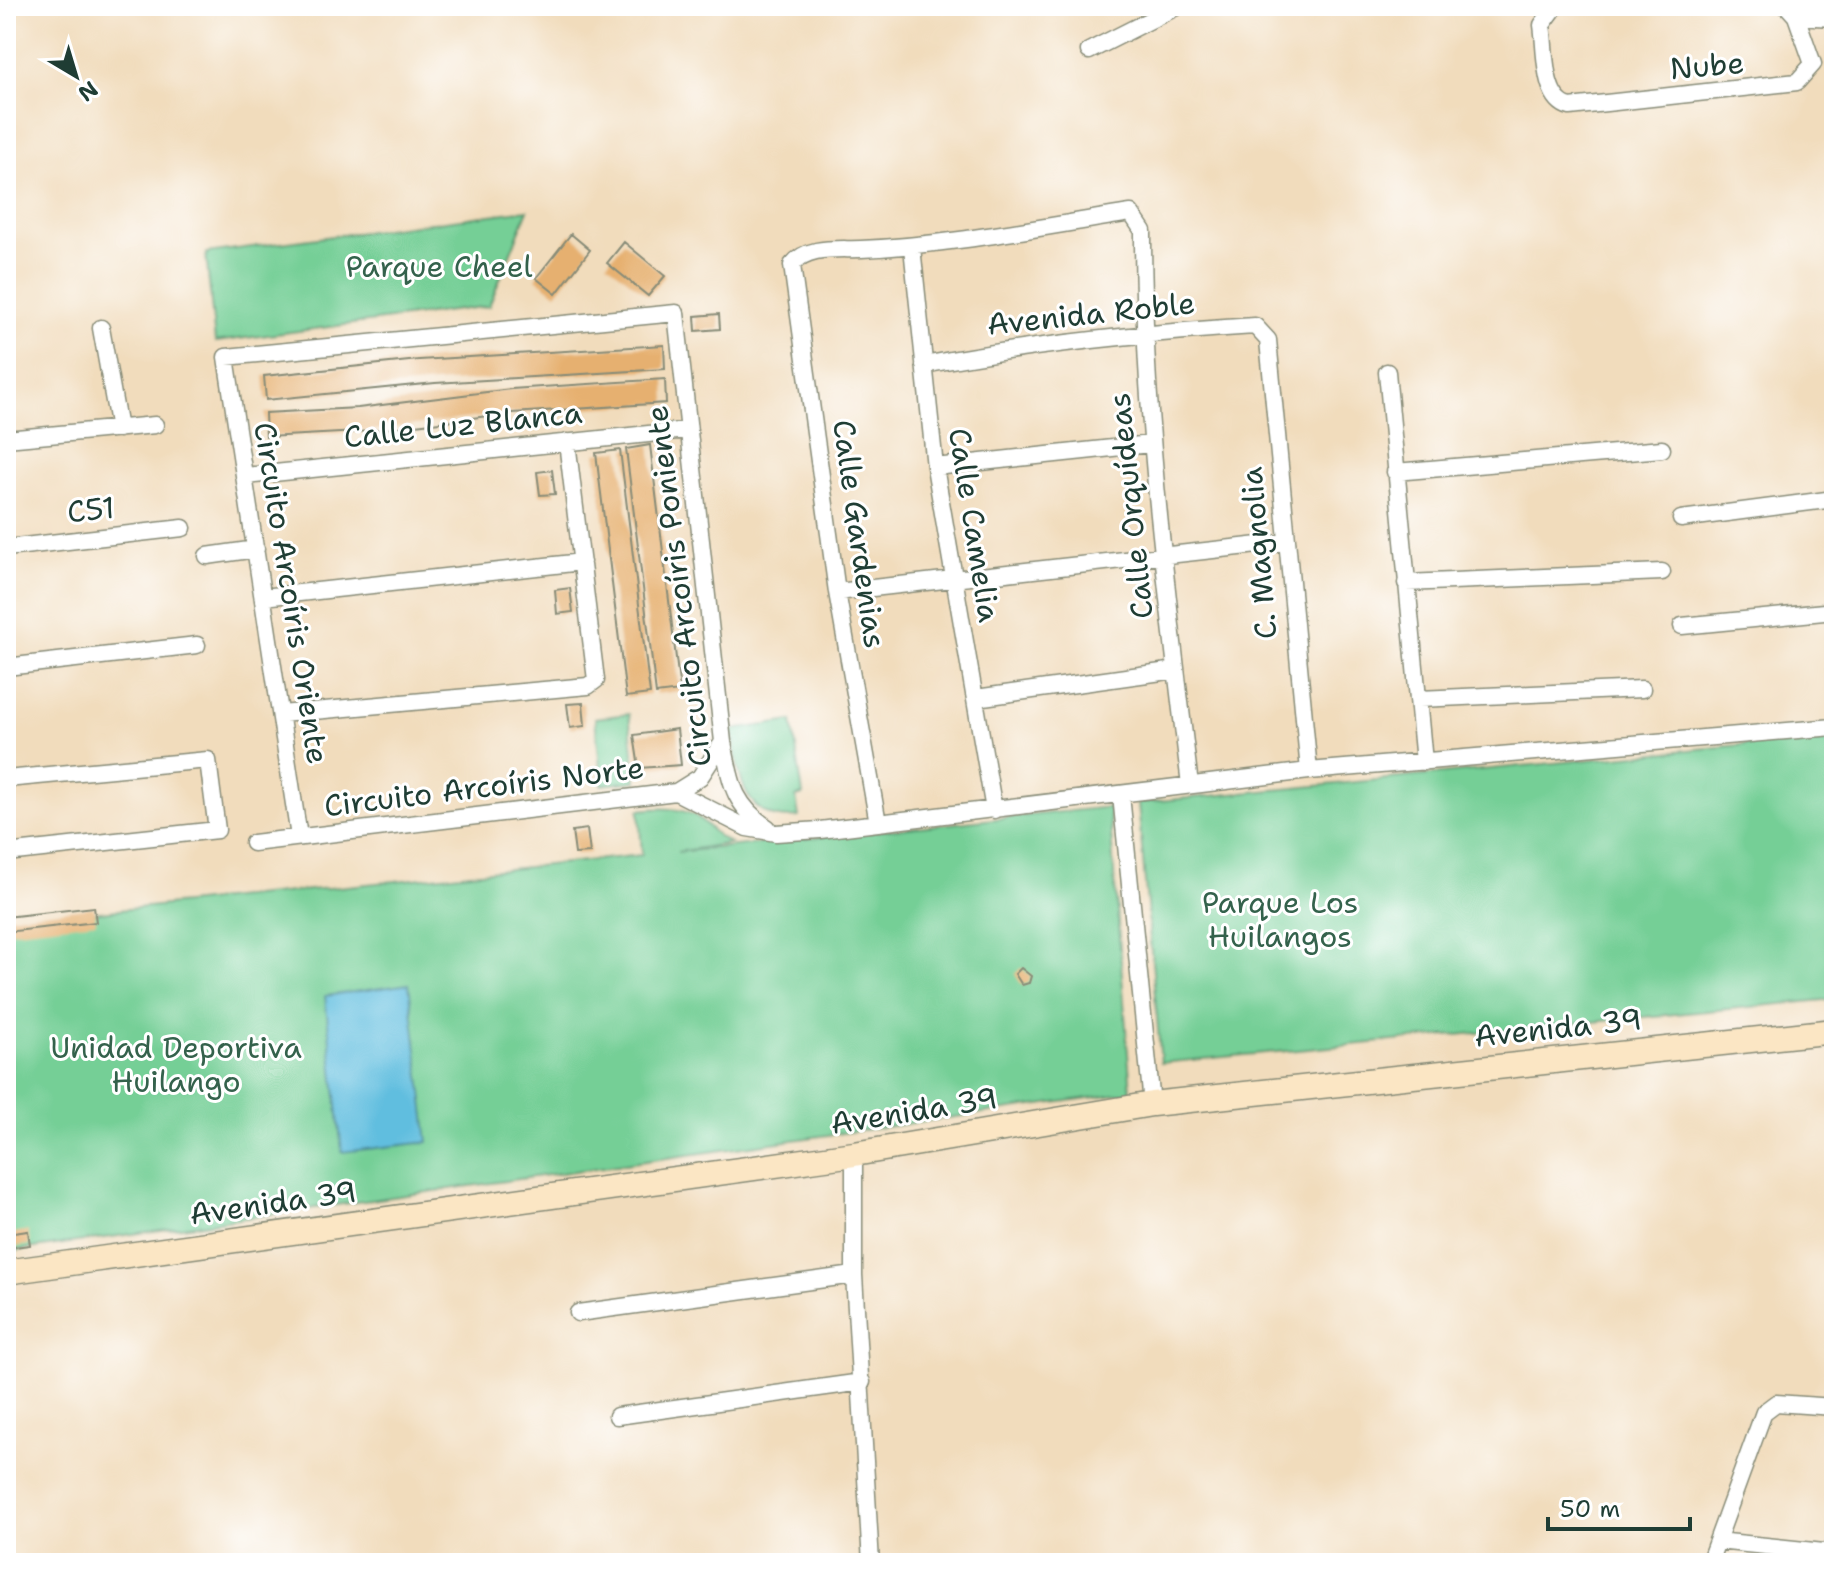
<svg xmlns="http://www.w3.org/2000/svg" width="1840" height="1569" viewBox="0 0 1840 1569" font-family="'Shantell Sans',sans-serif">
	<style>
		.green { fill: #75cf96; stroke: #4a8665; stroke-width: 2 }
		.water { fill: #61bedf; stroke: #407e8a; stroke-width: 2 }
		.building { fill: #e6b06f }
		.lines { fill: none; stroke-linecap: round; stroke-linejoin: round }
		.street-casing { stroke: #888c78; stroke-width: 19 }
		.secondary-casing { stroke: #888c78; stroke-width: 27 }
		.street { stroke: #fff; stroke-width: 16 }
		.secondary { stroke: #fbe6c4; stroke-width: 24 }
		.labels { text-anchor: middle; stroke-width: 6; stroke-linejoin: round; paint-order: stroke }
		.street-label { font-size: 30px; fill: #1f3d34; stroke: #fff }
		.park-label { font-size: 30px; fill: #34624c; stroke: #fff }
	</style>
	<rect width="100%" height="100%" fill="#fff"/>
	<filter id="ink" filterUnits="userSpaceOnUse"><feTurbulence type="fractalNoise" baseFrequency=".0125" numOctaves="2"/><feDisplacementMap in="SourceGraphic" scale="16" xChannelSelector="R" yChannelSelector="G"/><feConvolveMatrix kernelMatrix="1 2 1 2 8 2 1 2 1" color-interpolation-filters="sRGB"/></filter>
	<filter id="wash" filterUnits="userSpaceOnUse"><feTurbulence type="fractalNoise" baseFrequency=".006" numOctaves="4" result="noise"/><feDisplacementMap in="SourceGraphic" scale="32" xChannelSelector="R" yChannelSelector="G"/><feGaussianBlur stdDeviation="1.8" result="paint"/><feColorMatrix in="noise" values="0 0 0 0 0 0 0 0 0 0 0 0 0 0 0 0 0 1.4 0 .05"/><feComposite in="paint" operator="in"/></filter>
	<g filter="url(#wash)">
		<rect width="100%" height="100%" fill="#f1dcbc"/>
		<path class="green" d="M 528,210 L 489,306 L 215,342 L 206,253 Z
			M 629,714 L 636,781 L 602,785 L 595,718 Z
			M 792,721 L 803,795 L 796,797 L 799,817 C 742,825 738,771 732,730 Z
			M 1834,736 L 1834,999 L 1161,1063 L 1138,803 Z
			M 1109,807 L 1131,1092 L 6,1252 L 6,922 L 642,855 L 639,810 C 660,808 682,806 700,819 C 711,828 716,837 730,843 L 677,852 Z"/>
		<path class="water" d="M 409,984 L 428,1142 L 342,1152 L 325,996 Z"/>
		<g id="blocks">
			<path class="building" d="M 571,234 L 590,250 L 556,294 L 536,278 Z
				M 624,242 L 665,276 L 648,296 L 607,263 Z
				M 719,314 L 720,329 L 696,331 L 695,316 Z
				M 664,345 L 665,369 L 435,383 L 266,400 L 264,376 L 419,360 Z
				M 665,379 L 666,403 L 512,413 L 359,432 L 266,437 L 265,413 L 358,408 L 511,389 Z
				M 650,445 L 680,691 L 656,694 L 626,449 Z
				M 620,450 L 650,694 L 626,697 L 596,453 Z
				M 552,470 L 555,494 L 540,495 L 537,472 Z
				M 570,588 L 573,612 L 557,614 L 555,590 Z
				M 583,703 L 585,726 L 570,728 L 567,704 Z
				M 677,729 L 681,765 L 639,768 L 634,735 Z
				M 587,829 L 590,853 L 575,854 L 572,831 Z
				M 94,907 L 96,922 L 6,932 L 6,917 Z
				M 1021,968 L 1031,976 L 1029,983 L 1022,985 L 1015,974 Z
				M 28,1231 L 30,1245 L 6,1248 L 6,1234 Z"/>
		</g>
	</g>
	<g filter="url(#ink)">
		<use href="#blocks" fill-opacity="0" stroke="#888c78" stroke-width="2"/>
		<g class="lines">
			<defs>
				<path id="street" d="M 1556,6 L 1542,25 C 1546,50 1542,100 1570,107 L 1797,82 L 1813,64 L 1796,16
					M 1787,6 L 1796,16 L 1834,18
					M 1089,51 L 1178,6
					M 912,247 L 935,467 L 994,810
					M 101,328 L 119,429
					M 924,365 C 1034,344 1143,333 1255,326 L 1268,340 L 1309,771
					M 1387,372 L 1424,762
					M 6,439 L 155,425
					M 935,467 L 1150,444
					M 1395,472 L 1662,449
					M 245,476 L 687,430
					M 1681,519 L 1834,499
					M 6,548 L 183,528
					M 207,556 L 256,549
					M 1406,583 L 1662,572
					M 837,592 L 1285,542
					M 263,597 L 582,562
					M 1682,626 L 1834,611
					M 6,667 L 197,645
					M 976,698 L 1176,670
					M 1419,699 L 1642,689
					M 281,714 L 588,686 L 596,680 L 567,442
					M 6,779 L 208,760 L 217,830 L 6,853
					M 676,792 L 700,777 L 723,742
					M 1121,795 L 1152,1104
					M 878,823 L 837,592 L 792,265 C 807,245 838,250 861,249 C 952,245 1041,227 1131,213 L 1143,231 C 1143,417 1168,600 1190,785
					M 299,837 L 226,357 L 676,313 L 723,742 C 731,782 732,804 768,828
					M 253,843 L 676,792 L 747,828 L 776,833 L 820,830 L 1309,771 L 1834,727
					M 854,1154 L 854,1275 L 871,1563
					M 578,1313 L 854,1275
					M 617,1416 L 862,1382
					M 1717,1541 L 1834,1553
					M 1709,1563 L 1764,1412 L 1776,1403 L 1834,1407"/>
				<path id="secondary" d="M 6,1272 L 854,1154 L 1152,1104 L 1834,1031"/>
			</defs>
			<use href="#street" class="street-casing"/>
			<use href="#secondary" class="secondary-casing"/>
			<use href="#street" class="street"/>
			<use href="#secondary" class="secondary"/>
		</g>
	</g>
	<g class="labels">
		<g class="street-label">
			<text transform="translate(1707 66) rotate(-5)" y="10">Nube</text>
			<text transform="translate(1091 314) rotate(-6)" y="10">Avenida Roble</text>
			<text transform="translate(463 425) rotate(-6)" y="10">Calle Luz Blanca</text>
			<text transform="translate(1131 506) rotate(-96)" y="10">Calle Orquídeas</text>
			<text transform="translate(91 510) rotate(-6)" y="10">C51</text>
			<text transform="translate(974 525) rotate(81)" y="10">Calle Camelia</text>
			<text transform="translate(859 534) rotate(82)" y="10">Calle Gardenias</text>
			<text transform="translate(1259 553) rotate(-95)" y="10">C. Magnolia</text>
			<text transform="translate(679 586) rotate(-97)" y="10">Circuito Arcoíris Poniente</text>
			<text transform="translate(291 593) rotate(81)" y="10">Circuito Arcoíris Oriente</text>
			<text transform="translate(484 787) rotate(-7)" y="10">Circuito Arcoíris Norte</text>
			<text transform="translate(1558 1028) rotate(-6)" y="10">Avenida 39</text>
			<text transform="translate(914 1111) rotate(-9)" y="10">Avenida 39</text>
			<text transform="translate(273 1203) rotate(-8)" y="10">Avenida 39</text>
		</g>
		<g class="park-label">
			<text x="439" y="277">Parque Cheel</text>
			<text x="1280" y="913">Parque Los<tspan x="1280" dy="34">Huilangos</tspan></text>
			<text x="176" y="1058">Unidad Deportiva<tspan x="176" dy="34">Huilango</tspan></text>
		</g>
	</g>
	<rect width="1840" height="1569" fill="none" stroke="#fff" stroke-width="32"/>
	<g transform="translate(76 76) rotate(142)" stroke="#ffffff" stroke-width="6" paint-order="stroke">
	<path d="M0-6L14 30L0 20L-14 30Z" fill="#1f3d34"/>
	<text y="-12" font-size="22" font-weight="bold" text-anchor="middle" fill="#1f3d34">N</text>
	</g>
	<path d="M1548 1517v12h142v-12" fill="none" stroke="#1f3d34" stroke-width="4"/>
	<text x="1560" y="1517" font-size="24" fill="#1f3d34" stroke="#ffffff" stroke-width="6" paint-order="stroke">50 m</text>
</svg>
